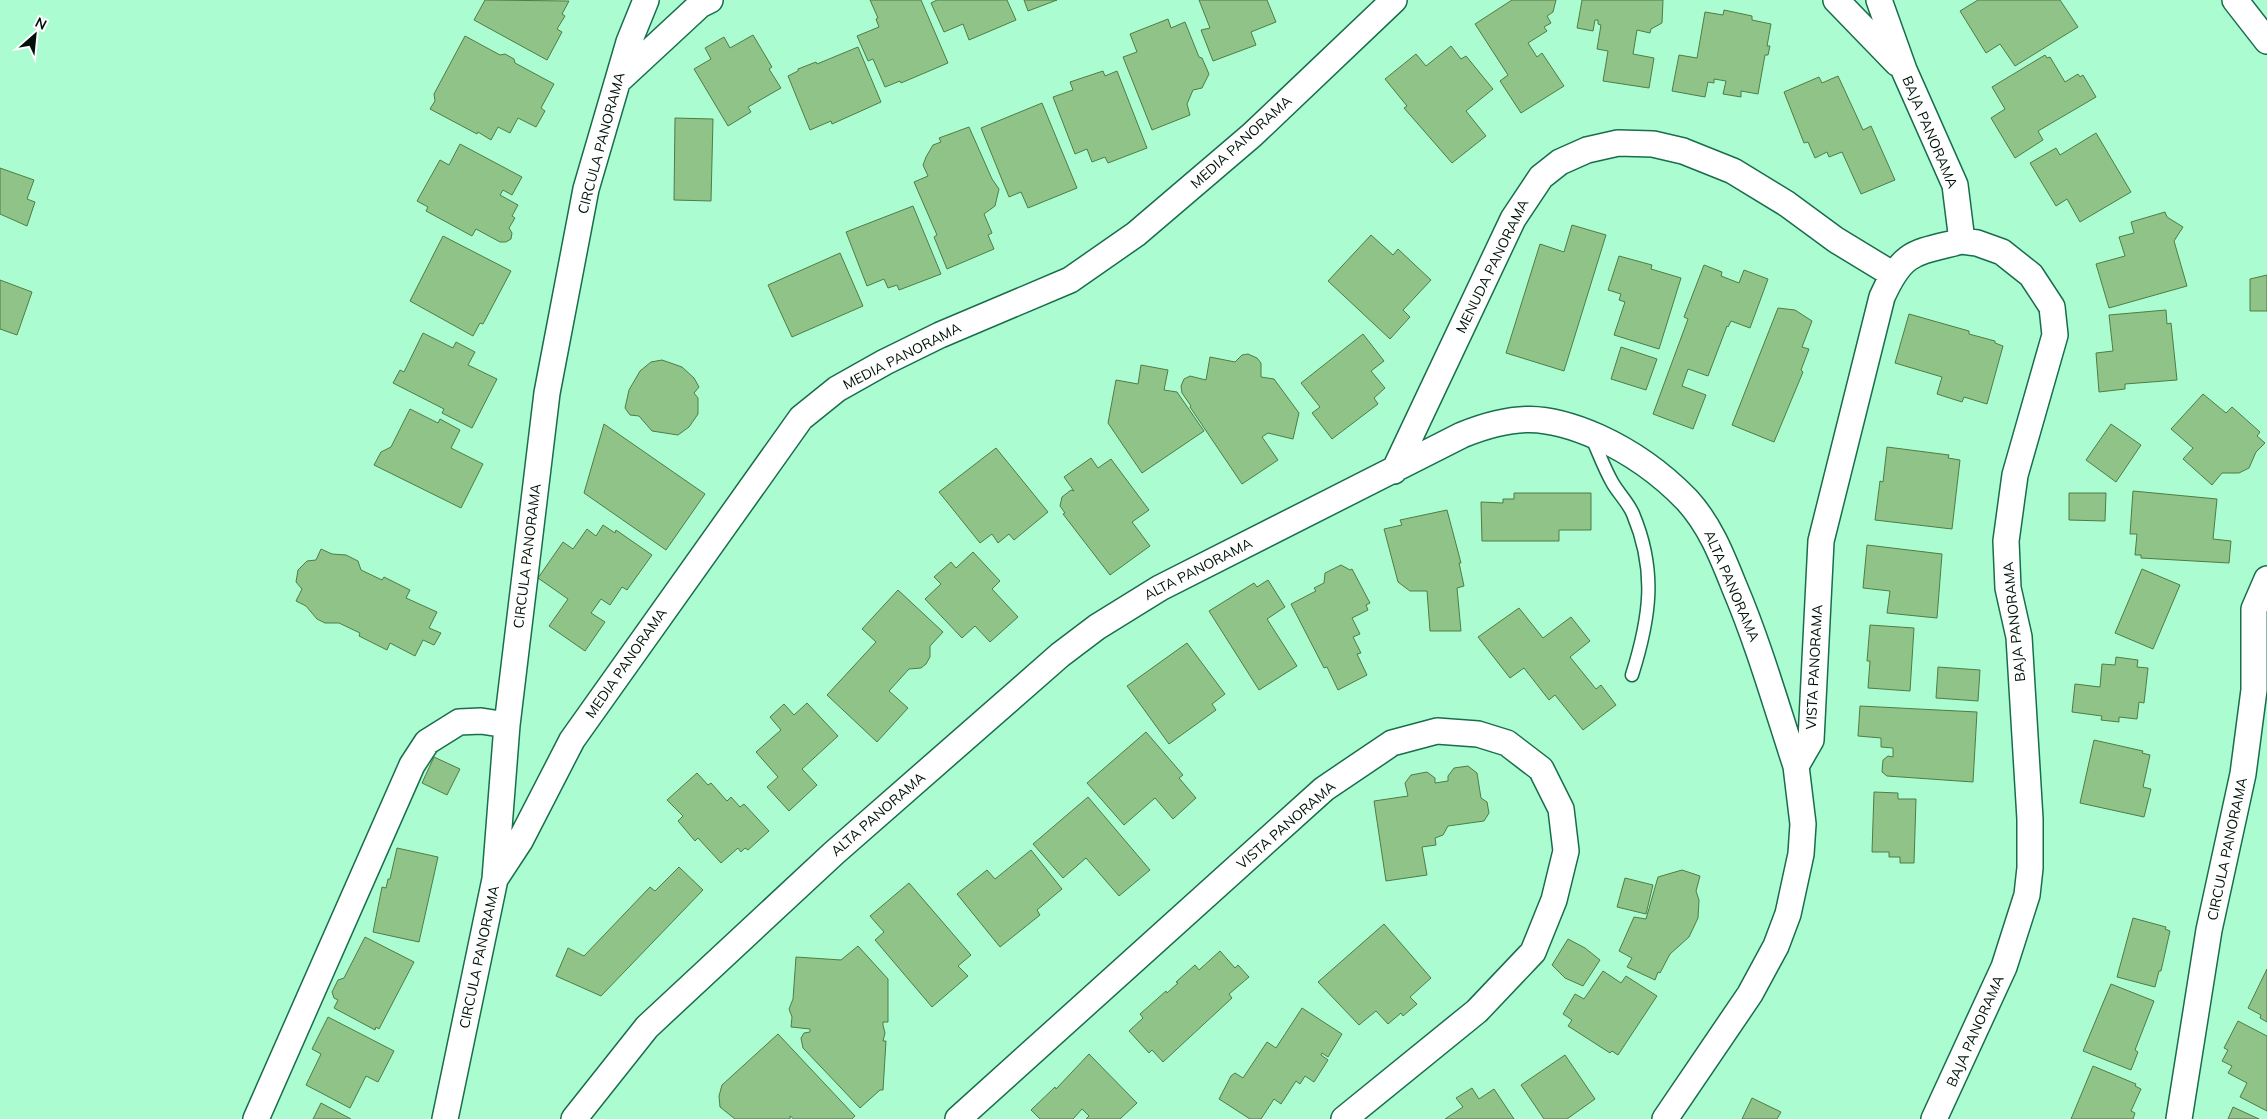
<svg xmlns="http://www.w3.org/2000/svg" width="2267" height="1119" viewBox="0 0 2267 1119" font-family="Mulish,sans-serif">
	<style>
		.building { fill: #90c387; stroke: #4e7d45 }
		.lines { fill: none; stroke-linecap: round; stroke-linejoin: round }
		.service-casing { stroke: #186e4b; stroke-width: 15 }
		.minor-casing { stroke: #186e4b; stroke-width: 28 }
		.service { stroke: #fff; stroke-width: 12 }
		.minor { stroke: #fff; stroke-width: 25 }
		.labels { text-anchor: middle; stroke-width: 4; stroke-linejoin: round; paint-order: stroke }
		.street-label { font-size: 14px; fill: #001207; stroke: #fff }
	</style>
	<rect width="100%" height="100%" fill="#acfcd2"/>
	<path class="building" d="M 485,0 L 569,1 L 562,14 L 565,16 L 557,29 L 562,32 L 547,60 L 474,20 Z
		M 870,0 L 921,0 L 948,63 L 901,83 L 900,81 L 885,87 L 873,59 L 868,61 L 857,36 L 879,27 L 876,19 L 878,18 Z
		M 937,0 L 1007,0 L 1016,20 L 969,40 L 963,24 L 944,32 L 931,3 Z
		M 1024,0 L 1057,0 L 1028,11 Z
		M 1199,0 L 1267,0 L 1276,22 L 1251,32 L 1256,45 L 1213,61 L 1201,30 L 1210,28 Z
		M 1512,0 L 1556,0 L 1553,12 L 1547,16 L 1551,23 L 1544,27 L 1547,31 L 1528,43 L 1537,57 L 1542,53 L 1564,86 L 1521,113 L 1500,81 L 1508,75 L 1475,24 Z
		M 1582,0 L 1663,0 L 1662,23 L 1651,29 L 1650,33 L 1637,30 L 1633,54 L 1654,58 L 1649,88 L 1603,81 L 1608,51 L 1597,49 L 1601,25 L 1598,24 L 1598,20 L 1595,20 L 1593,31 L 1577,28 Z
		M 1978,0 L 2060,0 L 2078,27 L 2015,66 L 2000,44 L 1986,53 L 1960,11 Z
		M 1724,10 L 1752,16 L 1752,20 L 1771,24 L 1767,46 L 1770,46 L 1768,55 L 1765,55 L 1758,94 L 1741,91 L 1741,97 L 1723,94 L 1726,81 L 1714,79 L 1714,83 L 1708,82 L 1705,97 L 1672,91 L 1679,55 L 1697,58 L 1705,12 L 1723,15 Z
		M 1168,19 L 1171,28 L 1185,22 L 1199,57 L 1202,58 L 1209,74 L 1202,88 L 1193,90 L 1187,104 L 1190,115 L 1152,130 L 1123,57 L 1137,52 L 1130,34 Z
		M 753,35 L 772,67 L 769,69 L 781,88 L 748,107 L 751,112 L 728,126 L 694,69 L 711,59 L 705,48 L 724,37 L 730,48 Z
		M 465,36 L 500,55 L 505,54 L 514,59 L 515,63 L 554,84 L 541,108 L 545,111 L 536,127 L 518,118 L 510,133 L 498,127 L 491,140 L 478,132 L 477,134 L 430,109 L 435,101 L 434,94 Z
		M 1451,46 L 1461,59 L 1466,56 L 1493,89 L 1466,111 L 1486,136 L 1452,163 L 1404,108 L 1407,106 L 1385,79 L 1416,54 L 1426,66 Z
		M 858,47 L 881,102 L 832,124 L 831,121 L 810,130 L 788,76 L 798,71 L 798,69 L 816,62 L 817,64 Z
		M 2045,55 L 2047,58 L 2050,57 L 2065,82 L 2078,74 L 2080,77 L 2083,75 L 2096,97 L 2038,131 L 2043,140 L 2015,158 L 1991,118 L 2005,109 L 1992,87 Z
		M 1103,71 L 1105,76 L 1117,71 L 1147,148 L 1108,163 L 1105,157 L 1092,162 L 1087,149 L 1075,154 L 1053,97 L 1073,90 L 1070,82 Z
		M 1838,76 L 1863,130 L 1871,126 L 1895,180 L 1861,194 L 1842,152 L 1829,157 L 1827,152 L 1815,158 L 1808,142 L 1804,143 L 1784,92 L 1819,77 L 1822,83 Z
		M 1042,103 L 1077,188 L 1028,208 L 1021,192 L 1009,197 L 981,128 Z
		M 675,118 L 713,119 L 711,201 L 674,200 Z
		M 969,127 L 992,179 L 999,189 L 995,206 L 984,214 L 992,233 L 988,235 L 994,249 L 947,269 L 934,237 L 937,235 L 914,182 L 928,176 L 923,165 L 926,157 L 933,145 L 941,142 L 939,138 Z
		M 2096,133 L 2131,192 L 2080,222 L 2067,199 L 2056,206 L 2030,163 L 2056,148 L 2060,155 Z
		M 460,144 L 522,177 L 512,195 L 503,190 L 500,195 L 518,205 L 512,216 L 515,218 L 509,228 L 512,233 L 511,239 L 506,242 L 500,242 L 476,229 L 472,236 L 426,211 L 428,207 L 417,201 L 440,160 L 449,165 Z
		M 0,168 L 34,180 L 27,199 L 35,202 L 27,226 L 0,214 Z
		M 913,206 L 941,274 L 899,290 L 897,285 L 888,288 L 884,279 L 867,286 L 846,232 Z
		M 2165,212 L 2167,217 L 2183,227 L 2174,241 L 2187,286 L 2109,308 L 2096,264 L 2125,256 L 2119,237 L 2134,233 L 2131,222 Z
		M 1572,225 L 1606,235 L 1564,371 L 1506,353 L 1540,244 L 1564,252 Z
		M 1371,235 L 1393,255 L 1398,249 L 1431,280 L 1403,310 L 1410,317 L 1390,339 L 1328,281 Z
		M 443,236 L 511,271 L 483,324 L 480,323 L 473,336 L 410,301 Z
		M 840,253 L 863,306 L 792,337 L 768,285 Z
		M 1619,256 L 1652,265 L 1651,269 L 1681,278 L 1659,349 L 1614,335 L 1625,302 L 1619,300 L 1621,294 L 1608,290 Z
		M 1704,265 L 1722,272 L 1721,276 L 1739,283 L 1744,270 L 1768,279 L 1750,328 L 1731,321 L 1728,327 L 1727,326 L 1708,376 L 1688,369 L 1682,386 L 1706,395 L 1693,429 L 1653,414 L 1688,319 L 1684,317 Z
		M 2267,275 L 2267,311 L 2250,311 L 2250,279 Z
		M 0,280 L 32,292 L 17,335 L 0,329 Z
		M 1778,308 L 1795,310 L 1812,321 L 1802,347 L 1809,349 L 1801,370 L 1803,372 L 1774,442 L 1732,425 Z
		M 2166,310 L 2167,324 L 2171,323 L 2177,380 L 2125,384 L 2125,389 L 2099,392 L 2096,353 L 2113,351 L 2109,315 Z
		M 1909,314 L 1969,331 L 1969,334 L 1995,341 L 1995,343 L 2003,346 L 1987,404 L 1964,397 L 1962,402 L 1937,394 L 1942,377 L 1895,363 Z
		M 423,333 L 453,348 L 456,342 L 475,352 L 468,365 L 497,379 L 472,428 L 442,413 L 444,409 L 393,383 L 400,370 L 404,372 Z
		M 1363,334 L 1384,361 L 1371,371 L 1385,388 L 1374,398 L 1378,404 L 1332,439 L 1312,413 L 1320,407 L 1301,383 Z
		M 1621,347 L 1657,359 L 1646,390 L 1611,379 Z
		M 1248,354 L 1257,358 L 1261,363 L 1261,377 L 1274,379 L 1299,413 L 1293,439 L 1268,433 L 1262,437 L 1278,460 L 1242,484 L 1190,407 L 1191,406 L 1182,393 L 1181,386 L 1184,379 L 1190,376 L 1206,380 L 1210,357 L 1235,362 L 1242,355 Z
		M 662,360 L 682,367 L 694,378 L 699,387 L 694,393 L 698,398 L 698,414 L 689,427 L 678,435 L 652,431 L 639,416 L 630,415 L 625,408 L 629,390 L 640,371 L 651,362 Z
		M 1141,365 L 1168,370 L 1164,390 L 1177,392 L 1204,431 L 1142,473 L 1108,423 L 1116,380 L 1138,384 Z
		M 2203,394 L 2226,413 L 2232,407 L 2260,432 L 2257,436 L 2265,443 L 2256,452 L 2249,468 L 2239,473 L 2222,473 L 2212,485 L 2183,459 L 2193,448 L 2171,429 Z
		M 410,409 L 438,423 L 440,419 L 460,430 L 451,448 L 483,464 L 461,508 L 374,465 L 381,452 L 391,447 Z
		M 604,424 L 705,494 L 666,550 L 584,493 Z
		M 2111,424 L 2141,445 L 2116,482 L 2086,460 Z
		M 1887,447 L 1949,455 L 1948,458 L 1960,460 L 1952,529 L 1875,520 L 1880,481 L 1883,482 Z
		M 996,448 L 1048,512 L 1014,540 L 1009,534 L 998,543 L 992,534 L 980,543 L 939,492 Z
		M 1091,458 L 1098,468 L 1111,459 L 1149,510 L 1132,522 L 1150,546 L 1110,575 L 1063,514 L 1065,513 L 1060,506 L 1062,497 L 1071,490 L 1074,491 L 1064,477 Z
		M 2133,491 L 2217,499 L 2213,539 L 2231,541 L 2229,563 L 2141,558 L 2141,555 L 2135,555 L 2137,534 L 2130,534 Z
		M 1514,493 L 1591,493 L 1591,530 L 1559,530 L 1559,541 L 1482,541 L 1481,502 L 1503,503 L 1503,499 L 1514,499 Z
		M 2069,493 L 2106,493 L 2105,521 L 2069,520 Z
		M 1447,510 L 1461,563 L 1459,563 L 1464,586 L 1457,588 L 1461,631 L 1430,631 L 1427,591 L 1410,591 L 1398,582 L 1384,529 L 1402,525 L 1400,520 Z
		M 603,525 L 615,533 L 616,530 L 652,555 L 627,590 L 622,587 L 610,605 L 601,599 L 591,613 L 605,622 L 585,651 L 549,626 L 568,599 L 538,578 L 563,542 L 573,549 L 587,529 L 596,536 Z
		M 1867,545 L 1942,554 L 1937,618 L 1887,613 L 1890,591 L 1863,588 Z
		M 321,549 L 332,554 L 346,555 L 358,561 L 361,570 L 382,580 L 384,577 L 410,590 L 406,598 L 437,612 L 429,628 L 441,633 L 434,645 L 423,640 L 415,656 L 390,643 L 387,650 L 359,636 L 360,633 L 339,623 L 325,623 L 317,619 L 306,606 L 296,601 L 302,589 L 296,582 L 298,570 L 307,561 L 316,560 Z
		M 973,552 L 1000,581 L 992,589 L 1018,617 L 990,642 L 975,626 L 962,638 L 925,599 L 941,584 L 934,577 L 951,562 L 956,568 Z
		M 1341,565 L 1350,570 L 1352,569 L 1370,603 L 1366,605 L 1368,610 L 1352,618 L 1360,634 L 1353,637 L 1361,653 L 1357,654 L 1367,675 L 1338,690 L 1327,667 L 1324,668 L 1291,604 L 1316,591 L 1314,588 L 1324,583 L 1325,573 Z
		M 2142,569 L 2180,585 L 2153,649 L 2115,633 Z
		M 1268,580 L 1285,607 L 1267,619 L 1297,666 L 1259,690 L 1209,611 L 1254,583 L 1257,587 Z
		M 898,590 L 943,632 L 930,646 L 930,657 L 926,664 L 921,668 L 909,669 L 889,691 L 908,708 L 877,742 L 827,695 L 876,642 L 862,629 Z
		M 1519,608 L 1543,638 L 1571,617 L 1590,641 L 1570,657 L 1596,689 L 1601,685 L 1616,705 L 1583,730 L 1555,695 L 1549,700 L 1524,668 L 1510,678 L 1478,637 Z
		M 1870,625 L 1914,628 L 1910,691 L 1868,688 L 1870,661 L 1867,661 Z
		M 1187,643 L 1225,694 L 1212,704 L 1216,710 L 1169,744 L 1127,686 Z
		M 2116,657 L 2138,660 L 2137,667 L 2148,668 L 2144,703 L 2139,702 L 2137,719 L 2119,717 L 2119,722 L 2101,720 L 2102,716 L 2072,712 L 2075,684 L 2100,687 L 2102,664 L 2115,665 Z
		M 1938,667 L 1980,670 L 1978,701 L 1936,698 Z
		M 807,703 L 838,736 L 802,769 L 817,785 L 789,811 L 767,787 L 778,777 L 756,752 L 781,730 L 770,717 L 784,704 L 794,715 Z
		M 1860,706 L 1977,712 L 1973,782 L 1887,776 L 1882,772 L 1883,760 L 1888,756 L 1893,757 L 1893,748 L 1881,747 L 1881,738 L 1858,736 Z
		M 1146,732 L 1183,775 L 1179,778 L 1196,798 L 1173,819 L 1155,798 L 1124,825 L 1087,783 Z
		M 2094,740 L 2143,751 L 2142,753 L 2150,755 L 2143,787 L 2151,789 L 2144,817 L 2080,803 Z
		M 434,757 L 460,769 L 447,795 L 422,783 Z
		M 1468,766 L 1477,773 L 1481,798 L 1487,802 L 1489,813 L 1484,821 L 1448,826 L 1443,835 L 1435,838 L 1436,845 L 1422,847 L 1427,875 L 1386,881 L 1374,801 L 1408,796 L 1405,783 L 1411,775 L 1427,772 L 1435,778 L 1435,783 L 1448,781 L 1448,776 L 1454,768 Z
		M 697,773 L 708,785 L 711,783 L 727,801 L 731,797 L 740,807 L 744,804 L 769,831 L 748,850 L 745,848 L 741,852 L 738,848 L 721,863 L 698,838 L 695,841 L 678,821 L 683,816 L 667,800 Z
		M 1874,792 L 1898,793 L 1898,799 L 1916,799 L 1914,863 L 1900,863 L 1900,857 L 1889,857 L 1889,852 L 1872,852 Z
		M 1088,797 L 1150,870 L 1119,896 L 1086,858 L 1063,878 L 1033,844 Z
		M 397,848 L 438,857 L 419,942 L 373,932 L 382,887 L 386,888 L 388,879 L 390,879 Z
		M 1031,850 L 1062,889 L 1037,910 L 1040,915 L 1000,947 L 957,894 L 987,870 L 995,879 Z
		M 679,867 L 703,890 L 601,996 L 556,976 L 568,948 L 584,956 L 650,887 L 655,891 Z
		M 1682,870 L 1700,876 L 1696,891 L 1699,900 L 1698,918 L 1689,937 L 1670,954 L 1660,973 L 1658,972 L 1655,980 L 1627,967 L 1632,958 L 1619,951 L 1634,917 L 1646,919 L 1658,877 Z
		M 1625,878 L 1653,885 L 1646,914 L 1617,907 Z
		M 909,883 L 971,955 L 958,966 L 968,976 L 932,1007 L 875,940 L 884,932 L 870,916 Z
		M 2133,918 L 2166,927 L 2165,929 L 2170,931 L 2161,971 L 2159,971 L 2155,987 L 2117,977 Z
		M 1384,924 L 1431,978 L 1410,997 L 1417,1004 L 1403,1016 L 1401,1013 L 1388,1024 L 1376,1011 L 1359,1025 L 1318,982 Z
		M 365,937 L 414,962 L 379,1029 L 376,1027 L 375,1030 L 334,1008 L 338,1000 L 334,998 L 332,992 L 338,980 L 344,978 Z
		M 1568,939 L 1585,948 L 1600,960 L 1583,986 L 1565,978 L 1552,965 Z
		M 858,946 L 888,979 L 888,1022 L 883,1022 L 883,1025 L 885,1033 L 883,1041 L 886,1041 L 883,1090 L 880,1090 L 860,1108 L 803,1048 L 801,1038 L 804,1033 L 810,1032 L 810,1029 L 791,1027 L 792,1017 L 789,1009 L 793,999 L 796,957 L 841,960 Z
		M 1220,951 L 1235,968 L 1238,965 L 1249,977 L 1229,994 L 1232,998 L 1163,1062 L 1152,1050 L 1149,1053 L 1129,1031 L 1143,1018 L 1140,1014 L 1166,991 L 1167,993 L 1178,983 L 1176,982 L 1195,965 L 1199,970 Z
		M 2267,969 L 2267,1022 L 2260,1018 L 2261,1015 L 2248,1008 Z
		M 1603,971 L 1621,983 L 1626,976 L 1657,996 L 1618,1055 L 1612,1051 L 1610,1053 L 1568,1026 L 1572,1020 L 1563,1014 L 1575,994 L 1584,999 Z
		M 2111,984 L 2154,1001 L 2135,1050 L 2138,1052 L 2131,1070 L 2083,1051 Z
		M 1302,1008 L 1342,1034 L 1328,1057 L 1322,1053 L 1321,1055 L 1328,1060 L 1314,1082 L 1305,1076 L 1300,1084 L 1296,1081 L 1281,1104 L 1274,1099 L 1261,1119 L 1250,1119 L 1219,1099 L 1231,1076 L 1235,1073 L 1243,1078 L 1267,1042 L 1276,1048 Z
		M 328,1017 L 394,1051 L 378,1082 L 366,1076 L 350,1108 L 306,1085 L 321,1054 L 312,1049 Z
		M 2238,1021 L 2267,1036 L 2267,1111 L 2240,1097 L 2247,1083 L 2228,1073 L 2232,1066 L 2222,1061 L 2228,1050 L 2224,1048 Z
		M 778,1034 L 855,1116 L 852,1119 L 794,1119 L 790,1116 L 790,1119 L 735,1119 L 720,1107 L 719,1096 L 722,1085 Z
		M 1089,1054 L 1137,1103 L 1120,1119 L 1086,1119 L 1089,1116 L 1082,1109 L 1073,1119 L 1040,1119 L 1031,1110 L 1055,1087 L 1056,1089 Z
		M 1565,1055 L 1595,1099 L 1567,1119 L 1544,1119 L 1521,1085 Z
		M 2093,1066 L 2136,1084 L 2135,1086 L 2141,1089 L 2131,1111 L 2135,1113 L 2133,1119 L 2071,1119 Z
		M 1472,1088 L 1479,1099 L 1494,1089 L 1514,1119 L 1445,1119 L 1463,1107 L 1456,1098 Z
		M 1752,1098 L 1781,1112 L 1777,1119 L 1742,1119 Z
		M 321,1103 L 351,1119 L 313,1119 Z
		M 2233,1107 L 2259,1119 L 2228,1119 Z"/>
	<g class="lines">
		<defs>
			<path id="service" d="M 1591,436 C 1598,451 1604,468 1612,482 C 1618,493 1628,502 1633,514 C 1657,571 1650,618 1632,675"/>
			<path id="minor" d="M 1836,0 L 1897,63
				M 1879,0 L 1904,70 L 1955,185 L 1962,241 L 1977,243 L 2002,252 L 2031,275 L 2052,307 L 2055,335 L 2015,475 L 2006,541 L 2008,588 L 2019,637 L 2030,819 L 2030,868 L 2027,895 L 2004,967 L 1934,1119
				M 2235,0 L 2267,41
				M 618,81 L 700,5 L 710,0
				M 1394,471 L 1513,219 L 1541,177 L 1560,162 L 1587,150 L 1618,143 L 1653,144 L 1683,151 L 1733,171 L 1787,204 L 1836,240 L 1892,274
				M 495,879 L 520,841 L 572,740 L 801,418 L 837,389 L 885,362 L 940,335 L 1070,280 L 1136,234 L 1252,135 L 1394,0
				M 256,1119 L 412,765 L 427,742 L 459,722 L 481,721 L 507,725
				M 445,1119 L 495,879 L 507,725 L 547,393 L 586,189 L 629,42 L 646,0
				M 574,1119 L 647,1027 L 834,853 L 1060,655 L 1097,627 L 1160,588 L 1462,435 C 1514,414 1546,414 1598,437 C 1631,452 1661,473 1687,500 C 1710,525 1722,556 1734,586 C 1759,645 1776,705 1796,766
				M 958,1119 L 1324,789 L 1392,743 L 1437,731 L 1478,734 L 1507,743 L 1541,769 L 1561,809 L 1566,851 L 1554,900 L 1533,952 L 1477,1011 L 1344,1119
				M 1665,1119 L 1750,994 L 1776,946 L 1788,914 L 1801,854 L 1803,824 L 1796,766 L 1811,740 L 1821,541 L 1882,297 C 1903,250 1915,253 1962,241
				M 2179,1119 L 2209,930 L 2243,774 L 2254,690 L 2254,609 L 2267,579"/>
		</defs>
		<use href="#service" class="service-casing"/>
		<use href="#minor" class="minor-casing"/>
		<use href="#service" class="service"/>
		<use href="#minor" class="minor"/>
	</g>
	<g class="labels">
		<g class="street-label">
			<text transform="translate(1930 132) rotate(67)" y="5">BAJA PANORAMA</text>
			<text transform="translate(1241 142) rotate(-42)" y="5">MEDIA PANORAMA</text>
			<text transform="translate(601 143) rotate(-75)" y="5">CIRCULA PANORAMA</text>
			<text transform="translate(1492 266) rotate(-64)" y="5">MENUDA PANORAMA</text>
			<text transform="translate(902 356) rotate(-27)" y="5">MEDIA PANORAMA</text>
			<text transform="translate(527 556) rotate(-83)" y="5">CIRCULA PANORAMA</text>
			<text transform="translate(1198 569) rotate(-27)" y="5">ALTA PANORAMA</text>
			<text transform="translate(1732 586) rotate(67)" y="5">ALTA PANORAMA</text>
			<text transform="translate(2014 622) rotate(-96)" y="5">BAJA PANORAMA</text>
			<text transform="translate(626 663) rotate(-55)" y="5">MEDIA PANORAMA</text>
			<text transform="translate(1814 667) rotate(-87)" y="5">VISTA PANORAMA</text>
			<text transform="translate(878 814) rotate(-41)" y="5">ALTA PANORAMA</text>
			<text transform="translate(1286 825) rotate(-41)" y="5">VISTA PANORAMA</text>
			<text transform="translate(2227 849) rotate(-78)" y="5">CIRCULA PANORAMA</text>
			<text transform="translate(479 957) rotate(-78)" y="5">CIRCULA PANORAMA</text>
			<text transform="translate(1975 1031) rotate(-66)" y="5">BAJA PANORAMA</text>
		</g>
	</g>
	<g transform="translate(35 35) rotate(27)" stroke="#ffffff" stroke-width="4" paint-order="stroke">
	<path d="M0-4L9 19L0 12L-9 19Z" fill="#001207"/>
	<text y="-8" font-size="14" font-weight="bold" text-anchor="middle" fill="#001207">N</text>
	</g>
</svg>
